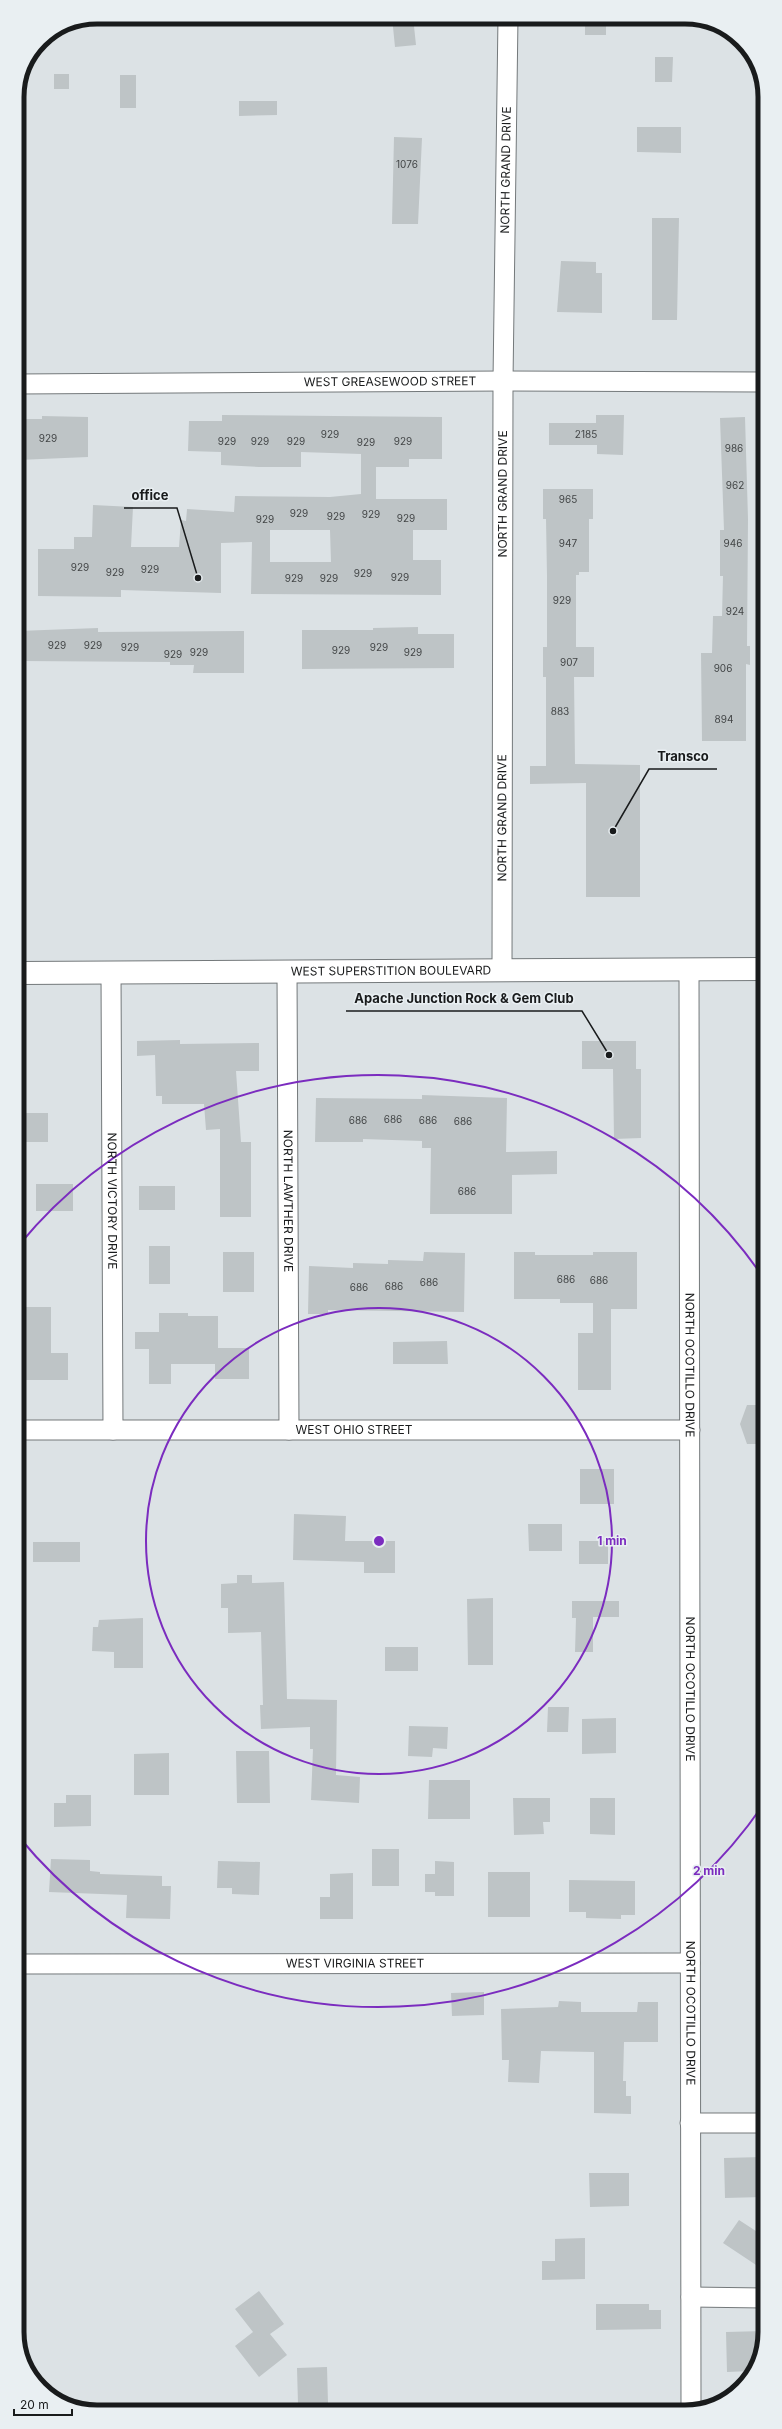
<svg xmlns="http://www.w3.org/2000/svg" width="782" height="2429" viewBox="0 0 782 2429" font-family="Inter,sans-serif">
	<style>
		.building { fill: #bec4c6; fill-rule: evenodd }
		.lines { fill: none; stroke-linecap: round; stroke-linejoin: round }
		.street-casing { stroke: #74797b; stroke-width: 21 }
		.secondary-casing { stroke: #74797b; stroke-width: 24 }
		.street { stroke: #fff; stroke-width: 19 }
		.secondary { stroke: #fff; stroke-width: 22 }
		.ring { fill: none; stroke: #7b2cbf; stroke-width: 2 }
		.labels { text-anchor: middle; stroke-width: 3; stroke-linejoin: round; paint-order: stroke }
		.number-label { font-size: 10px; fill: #424546 }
		.street-label { font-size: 12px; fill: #191b1c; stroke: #e9eff2 }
		.rim { fill: none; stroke: #191b1c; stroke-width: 5 }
		.centre { fill: #7b2cbf; stroke: #e9eff2; stroke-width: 2 }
		.ring-label { font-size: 12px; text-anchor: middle; font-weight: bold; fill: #7b2cbf; stroke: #e9eff2; stroke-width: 3; stroke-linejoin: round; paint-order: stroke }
		.leader { fill: none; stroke: #191b1c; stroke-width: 1.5 }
		.callout-dot { fill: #191b1c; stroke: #e9eff2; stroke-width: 1.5 }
		.callout-label { font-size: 13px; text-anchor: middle; font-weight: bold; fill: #191b1c; stroke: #e9eff2; stroke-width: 3; stroke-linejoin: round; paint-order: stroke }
	</style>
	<rect width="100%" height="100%" fill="#dce2e5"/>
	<path class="building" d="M 392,17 L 413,17 L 416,45 L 395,47 Z
		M 585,17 L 606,17 L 606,35 L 585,35 Z
		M 655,57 L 673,57 L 672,82 L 655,82 Z
		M 54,74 L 69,74 L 69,89 L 54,89 Z
		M 120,75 L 136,75 L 136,108 L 120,108 Z
		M 239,101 L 277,101 L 277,115 L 239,116 Z
		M 637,127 L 681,127 L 681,153 L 637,152 Z
		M 394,137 L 422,138 L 418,224 L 392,224 Z
		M 652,218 L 679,218 L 677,320 L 652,320 Z
		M 561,261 L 596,262 L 596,273 L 602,273 L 602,313 L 557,312 Z
		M 222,415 L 442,417 L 442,459 L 409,459 L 409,467 L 376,467 L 376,499 L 447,499 L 447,530 L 413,530 L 413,560 L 441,560 L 441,595 L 251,594 L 252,542 L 221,543 L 221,593 L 121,590 L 121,597 L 38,596 L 38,549 L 74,549 L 74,537 L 92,537 L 93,505 L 133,507 L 131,547 L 179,547 L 181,520 L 186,521 L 187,509 L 234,512 L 235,496 L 330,497 L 361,494 L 361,454 L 301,452 L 301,467 L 259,467 L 221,465 L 221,452 L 188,451 L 189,421 L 222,421 ZM 270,530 L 330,530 L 331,562 L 270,562 Z
		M 596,415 L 624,415 L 623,455 L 597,454 L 597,445 L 549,445 L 549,423 L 596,423 Z
		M 42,416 L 88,417 L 88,457 L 18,460 L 18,419 L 42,419 Z
		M 745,417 L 748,519 L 747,646 L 750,646 L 750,665 L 746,664 L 746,741 L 702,741 L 701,653 L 712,653 L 713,616 L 722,616 L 723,576 L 720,576 L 720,530 L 724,530 L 720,418 Z
		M 543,489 L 593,489 L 593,519 L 589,519 L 589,572 L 579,572 L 579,575 L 576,575 L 576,647 L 594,647 L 594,677 L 574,677 L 575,764 L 640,765 L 640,897 L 586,897 L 586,783 L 530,784 L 530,766 L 546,766 L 546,677 L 543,677 L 543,647 L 547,647 L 547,576 L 546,519 L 543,519 Z
		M 418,627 L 418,634 L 454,634 L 454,668 L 302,669 L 302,630 L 373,630 L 373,628 Z
		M 98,628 L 98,632 L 244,631 L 244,673 L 193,673 L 194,665 L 170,665 L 170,662 L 19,661 L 18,631 Z
		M 180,1040 L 180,1044 L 259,1043 L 259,1071 L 236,1071 L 241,1142 L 251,1142 L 251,1217 L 220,1217 L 220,1129 L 206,1130 L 204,1104 L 162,1104 L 162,1096 L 156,1096 L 155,1055 L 137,1056 L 137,1041 Z
		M 582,1041 L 636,1041 L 636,1069 L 641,1069 L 641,1138 L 614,1139 L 613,1069 L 582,1069 Z
		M 422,1095 L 507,1098 L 506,1152 L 557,1151 L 557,1174 L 512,1175 L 512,1214 L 430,1214 L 431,1148 L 422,1148 L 422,1141 L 363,1139 L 363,1142 L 315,1142 L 316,1098 L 422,1099 Z
		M 26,1113 L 48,1113 L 48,1142 L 26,1142 Z
		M 36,1184 L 73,1184 L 73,1211 L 36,1211 Z
		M 139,1186 L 175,1186 L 175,1210 L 139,1210 Z
		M 149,1246 L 170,1246 L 170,1284 L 149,1284 Z
		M 223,1252 L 254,1252 L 254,1292 L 223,1292 Z
		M 424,1252 L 465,1253 L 464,1312 L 328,1310 L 328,1314 L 308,1314 L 309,1266 L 353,1268 L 353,1263 L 388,1264 L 388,1260 L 423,1261 Z
		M 514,1252 L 535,1252 L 535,1255 L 593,1255 L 593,1252 L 637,1252 L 637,1309 L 611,1309 L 611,1390 L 578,1390 L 578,1333 L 593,1333 L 593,1303 L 560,1303 L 560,1299 L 514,1299 Z
		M 25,1307 L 51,1307 L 51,1353 L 68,1353 L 68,1380 L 26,1380 Z
		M 159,1313 L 188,1313 L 188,1316 L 218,1316 L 218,1348 L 249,1348 L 249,1379 L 215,1379 L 215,1364 L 171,1364 L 171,1384 L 149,1384 L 149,1349 L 135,1349 L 135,1332 L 159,1332 Z
		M 447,1341 L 448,1364 L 393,1364 L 393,1342 Z
		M 747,1405 L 764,1405 L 764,1444 L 747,1444 L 740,1424 Z
		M 580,1469 L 614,1469 L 614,1504 L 580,1504 Z
		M 294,1514 L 346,1516 L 345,1541 L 395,1541 L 395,1573 L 364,1573 L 364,1562 L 293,1560 Z
		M 528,1524 L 562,1524 L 562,1551 L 529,1551 Z
		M 579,1541 L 608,1541 L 608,1564 L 579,1564 Z
		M 33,1542 L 80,1542 L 80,1562 L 33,1562 Z
		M 237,1575 L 252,1575 L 252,1583 L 284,1582 L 287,1699 L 337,1700 L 336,1775 L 360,1777 L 359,1803 L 311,1800 L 313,1749 L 310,1749 L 310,1727 L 261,1729 L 260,1705 L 263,1705 L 261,1632 L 228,1633 L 228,1608 L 221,1608 L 221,1584 L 237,1583 Z
		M 493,1598 L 493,1665 L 468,1665 L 467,1599 Z
		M 572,1601 L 619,1601 L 619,1617 L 593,1617 L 593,1652 L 575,1652 L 576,1618 L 572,1618 Z
		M 143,1618 L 143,1668 L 114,1668 L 114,1652 L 92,1651 L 93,1627 L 98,1627 L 99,1620 Z
		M 385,1647 L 418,1647 L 418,1671 L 385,1671 Z
		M 548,1707 L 569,1707 L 568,1732 L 547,1732 Z
		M 616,1718 L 616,1753 L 582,1754 L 582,1719 Z
		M 409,1726 L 448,1727 L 447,1749 L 433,1748 L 432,1757 L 408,1756 Z
		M 236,1751 L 269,1751 L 270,1803 L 237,1803 Z
		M 169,1753 L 169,1795 L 134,1795 L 134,1754 Z
		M 429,1780 L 470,1780 L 470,1819 L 428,1819 Z
		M 66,1795 L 91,1795 L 91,1826 L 54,1827 L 54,1803 L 66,1803 Z
		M 513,1798 L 550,1798 L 550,1822 L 543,1822 L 544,1834 L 514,1835 Z
		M 590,1798 L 615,1798 L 615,1835 L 590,1834 Z
		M 372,1849 L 399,1849 L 399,1886 L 372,1886 Z
		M 51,1859 L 90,1860 L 90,1871 L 100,1872 L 100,1874 L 162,1876 L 162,1886 L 171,1886 L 170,1919 L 126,1918 L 127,1895 L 49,1892 Z
		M 218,1861 L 260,1862 L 259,1895 L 232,1894 L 232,1888 L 217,1888 Z
		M 435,1861 L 454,1862 L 454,1896 L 435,1896 L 435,1892 L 425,1892 L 425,1874 L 435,1874 Z
		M 488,1872 L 530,1872 L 530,1917 L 488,1917 Z
		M 353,1873 L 353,1919 L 320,1919 L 320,1897 L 330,1897 L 330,1874 Z
		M 569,1880 L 635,1881 L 635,1915 L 621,1915 L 621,1919 L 586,1918 L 586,1912 L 569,1912 Z
		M 484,1992 L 484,2015 L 452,2016 L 451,1993 Z
		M 559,2001 L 581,2002 L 581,2012 L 637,2012 L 638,2002 L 658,2002 L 658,2042 L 624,2042 L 623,2081 L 626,2081 L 626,2096 L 631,2096 L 631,2114 L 594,2113 L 594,2052 L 541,2051 L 539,2083 L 508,2082 L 509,2060 L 502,2060 L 501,2009 L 558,2007 Z
		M 762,2157 L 763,2197 L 725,2198 L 724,2158 Z
		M 589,2173 L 629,2173 L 629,2206 L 590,2207 Z
		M 739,2220 L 765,2237 L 765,2271 L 723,2243 Z
		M 585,2238 L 585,2279 L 542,2280 L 542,2261 L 555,2261 L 555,2239 Z
		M 259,2291 L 284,2324 L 270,2334 L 287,2355 L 259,2377 L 235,2346 L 253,2332 L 235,2309 Z
		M 596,2304 L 649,2304 L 649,2310 L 661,2310 L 661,2329 L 596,2330 Z
		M 726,2332 L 765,2331 L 751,2371 L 727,2372 Z
		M 327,2367 L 328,2403 L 298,2404 L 297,2368 Z"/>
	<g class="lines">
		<defs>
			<g id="street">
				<path id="s1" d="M 17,384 L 503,381 L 763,382"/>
				<path id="s2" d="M 689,969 L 691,2409"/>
				<path id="s3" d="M 502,970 L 503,381 L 508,17"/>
				<path id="s4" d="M 287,971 L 289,1430"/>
				<path id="s5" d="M 111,972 L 113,1430"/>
				<path id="s6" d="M 19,1430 L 690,1430"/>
				<path id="s7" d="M 19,1964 L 690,1963"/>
				<path d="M 690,2123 L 765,2123"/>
				<path d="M 691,2297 L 765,2298"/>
			</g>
			<g id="secondary">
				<path id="s8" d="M 18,973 L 763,969"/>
			</g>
		</defs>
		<use href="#street" class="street-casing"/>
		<use href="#secondary" class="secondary-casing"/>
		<use href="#street" class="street"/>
		<use href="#secondary" class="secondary"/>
	</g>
	<g class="ring">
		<circle cx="379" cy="1541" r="233"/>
		<path d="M763 1805A466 466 0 0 1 19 1837M19 1245A466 466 0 0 1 763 1277"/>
	</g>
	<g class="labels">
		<g class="number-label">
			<text x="407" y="168">1076</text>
			<text x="330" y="438">929</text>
			<text x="586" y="438">2185</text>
			<text x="48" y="442">929</text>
			<text x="227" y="445">929</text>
			<text x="260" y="445">929</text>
			<text x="296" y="445">929</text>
			<text x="403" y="445">929</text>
			<text x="366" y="446">929</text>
			<text x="734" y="452">986</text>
			<text x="735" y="489">962</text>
			<text x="568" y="503">965</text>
			<text x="299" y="517">929</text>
			<text x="371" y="518">929</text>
			<text x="336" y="520">929</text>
			<text x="406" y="522">929</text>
			<text x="265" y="523">929</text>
			<text x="568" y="547">947</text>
			<text x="733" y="547">946</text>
			<text x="80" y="571">929</text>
			<text x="150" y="573">929</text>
			<text x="115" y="576">929</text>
			<text x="363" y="577">929</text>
			<text x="400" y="581">929</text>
			<text x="294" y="582">929</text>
			<text x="329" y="582">929</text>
			<text x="562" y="604">929</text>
			<text x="735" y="615">924</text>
			<text x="57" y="649">929</text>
			<text x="93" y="649">929</text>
			<text x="130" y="651">929</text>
			<text x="379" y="651">929</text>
			<text x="341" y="654">929</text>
			<text x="199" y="656">929</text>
			<text x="413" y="656">929</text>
			<text x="173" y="658">929</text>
			<text x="569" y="666">907</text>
			<text x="723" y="672">906</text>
			<text x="560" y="715">883</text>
			<text x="724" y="723">894</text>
			<text x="393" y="1123">686</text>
			<text x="358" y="1124">686</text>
			<text x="428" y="1124">686</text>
			<text x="463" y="1125">686</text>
			<text x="467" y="1195">686</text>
			<text x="566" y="1283">686</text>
			<text x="599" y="1284">686</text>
			<text x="429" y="1286">686</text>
			<text x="394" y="1290">686</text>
			<text x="359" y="1291">686</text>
		</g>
		<g class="street-label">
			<text dy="4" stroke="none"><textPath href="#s3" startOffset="800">NORTH GRAND DRIVE</textPath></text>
			<text dy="4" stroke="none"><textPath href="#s1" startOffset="373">WEST GREASEWOOD STREET</textPath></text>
			<text dy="4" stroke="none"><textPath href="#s3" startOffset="476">NORTH GRAND DRIVE</textPath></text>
			<text dy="4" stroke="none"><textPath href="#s3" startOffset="152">NORTH GRAND DRIVE</textPath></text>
			<text dy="4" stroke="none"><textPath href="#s8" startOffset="373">WEST SUPERSTITION BOULEVARD</textPath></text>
			<text dy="4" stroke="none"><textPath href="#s5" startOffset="229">NORTH VICTORY DRIVE</textPath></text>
			<text dy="4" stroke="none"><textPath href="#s4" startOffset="230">NORTH LAWTHER DRIVE</textPath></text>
			<text dy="4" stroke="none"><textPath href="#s2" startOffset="396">NORTH OCOTILLO DRIVE</textPath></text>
			<text dy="4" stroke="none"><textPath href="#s6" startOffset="335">WEST OHIO STREET</textPath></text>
			<text dy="4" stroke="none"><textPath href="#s2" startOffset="720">NORTH OCOTILLO DRIVE</textPath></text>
			<text dy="4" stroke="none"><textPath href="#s7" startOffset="336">WEST VIRGINIA STREET</textPath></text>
			<text dy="4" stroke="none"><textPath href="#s2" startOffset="1044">NORTH OCOTILLO DRIVE</textPath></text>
		</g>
	</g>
	<path d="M0 0H782V2429H0ZM97 24H685A73 73 0 0 1 758 97V2332A73 73 0 0 1 685 2405H97A73 73 0 0 1 24 2332V97A73 73 0 0 1 97 24Z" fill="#e9eff2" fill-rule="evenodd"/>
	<path class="rim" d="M97 24H685A73 73 0 0 1 758 97V2332A73 73 0 0 1 685 2405H97A73 73 0 0 1 24 2332V97A73 73 0 0 1 97 24Z"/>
	<circle cx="379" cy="1541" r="6" class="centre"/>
	<g class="ring-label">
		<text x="612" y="1545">1 min</text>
		<text x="709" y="1875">2 min</text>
	</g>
	<path class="leader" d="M198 578L177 508H124M613 831L649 769H717M609 1055L582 1011H346"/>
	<g class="callout-dot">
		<circle cx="198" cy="578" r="4"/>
		<circle cx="613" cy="831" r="4"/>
		<circle cx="609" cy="1055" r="4"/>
	</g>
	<g class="callout-label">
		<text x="150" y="500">office</text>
		<text x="683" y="761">Transco</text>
		<text x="464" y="1003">Apache Junction Rock &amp; Gem Club</text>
	</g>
	<path d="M14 2409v6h58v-6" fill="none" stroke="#191b1c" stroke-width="2"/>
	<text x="20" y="2409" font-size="12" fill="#191b1c" stroke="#e9eff2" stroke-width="3" paint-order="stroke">20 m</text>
</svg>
